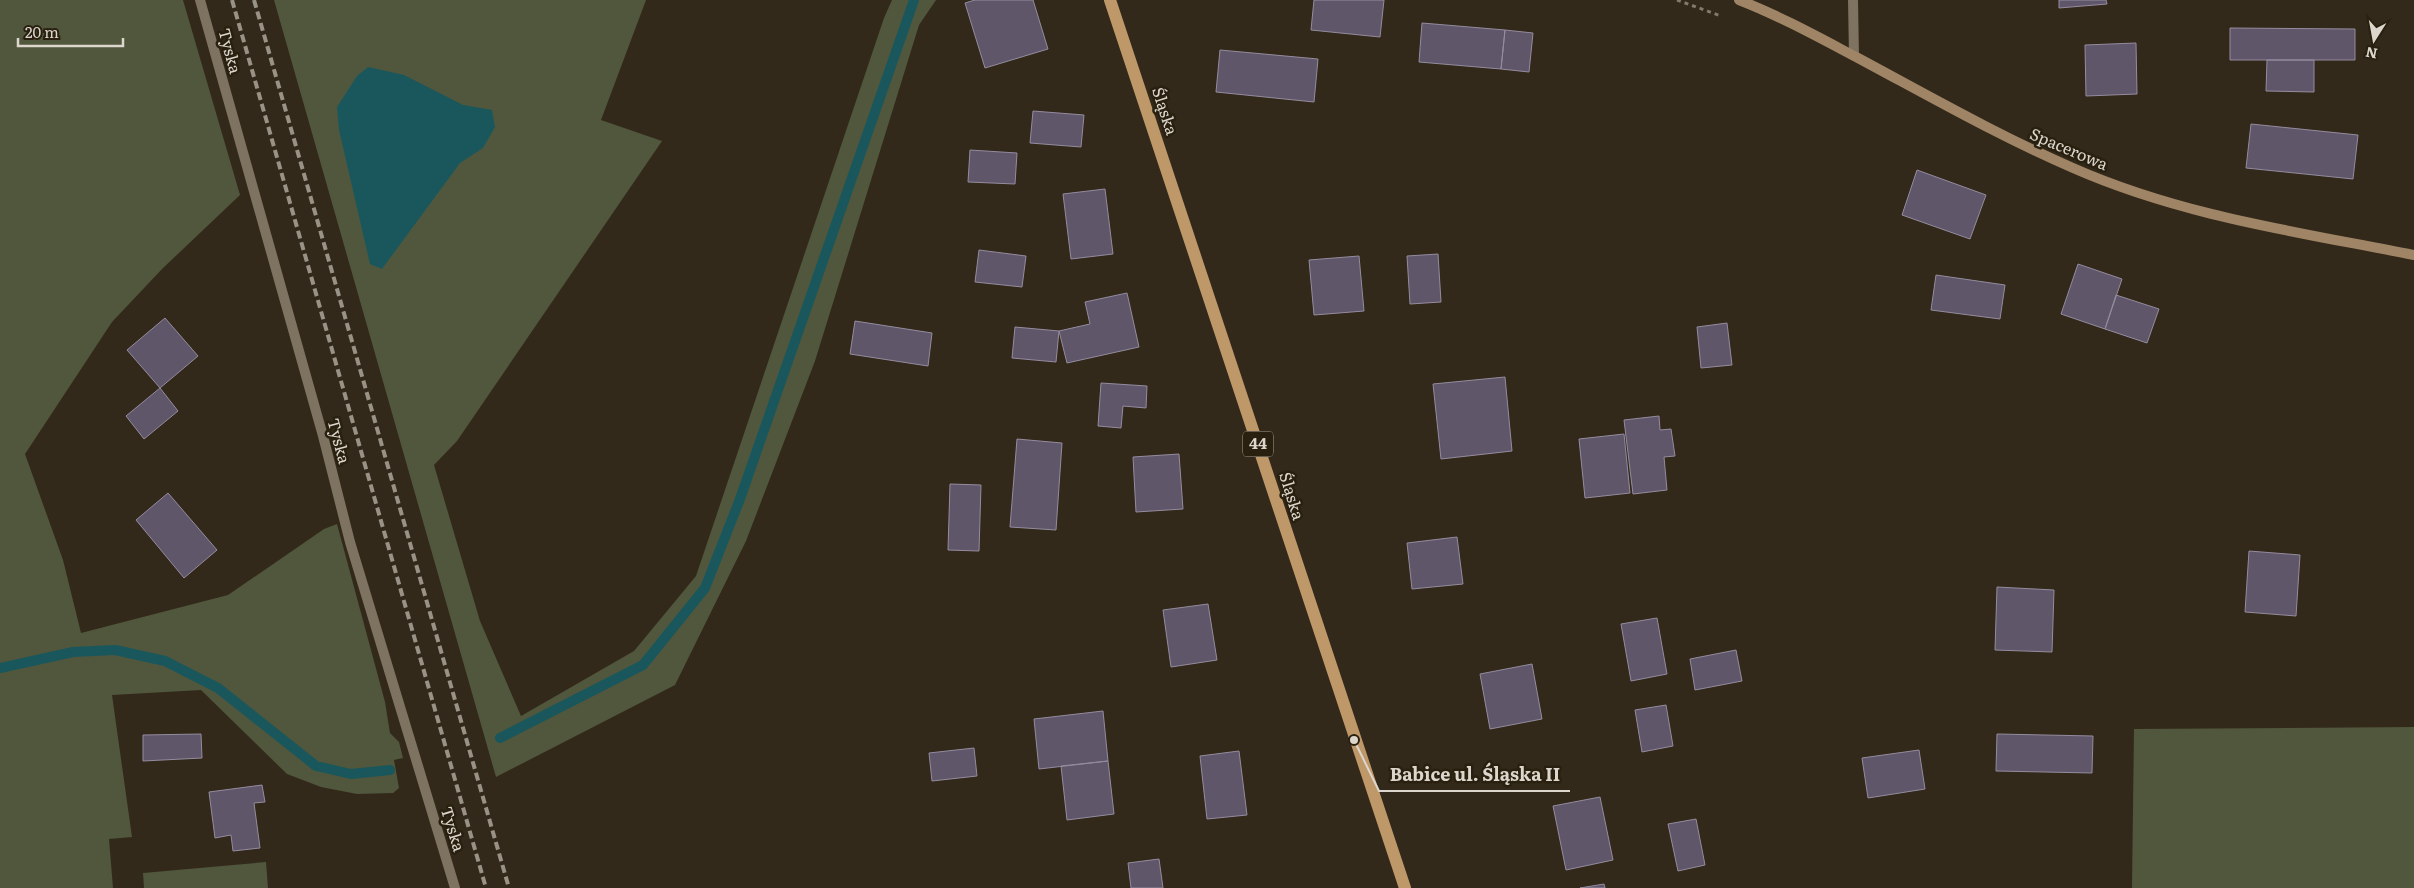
<svg xmlns="http://www.w3.org/2000/svg" width="2414" height="888" viewBox="0 0 2414 888" font-family="Literata,serif">
	<style>
		.green { fill: #50573c }
		.water { fill: #19575d }
		.lines { fill: none; stroke-linecap: round; stroke-linejoin: round }
		.stream { stroke: #19575d; stroke-width: 10 }
		.building { fill: #5f5769; stroke: #948c9f }
		.path { stroke: #827a6d; stroke-width: 3; stroke-dasharray: 4 4; stroke-linecap: butt }
		.lane { stroke: #7e7261; stroke-width: 10 }
		.secondary { stroke: #9f8566; stroke-width: 10 }
		.primary { stroke: #bf986a; stroke-width: 12 }
		.rail { stroke: #999286; stroke-width: 4; stroke-dasharray: 8 4; stroke-linecap: butt }
		.labels { text-anchor: middle; stroke-width: 5; stroke-linejoin: round; paint-order: stroke }
		.shield { fill: #292010; stroke: #a69f94; stroke-width: 1 }
		.shield-label { font-size: 15px; font-weight: bold; fill: #dcd6cc }
		.street-label { font-size: 16px; fill: #dcd6cc; stroke: #292010 }
		.leader { fill: none; stroke: #dcd6cc; stroke-width: 2 }
		.callout-dot { fill: #dcd6cc; stroke: #292010; stroke-width: 2 }
		.callout-label { font-size: 18px; text-anchor: middle; font-weight: bold; fill: #dcd6cc; stroke: #292010; stroke-width: 5; stroke-linejoin: round; paint-order: stroke }
	</style>
	<rect width="100%" height="100%" fill="#33291a"/>
	<path class="green" d="M 0,0 L 183,0 L 240,195 L 162,269 L 112,322 L 25,454 L 63,560 L 81,633 L 228,595 L 324,529 L 337,524 L 385,702 L 390,733 L 399,742 L 403,758 L 394,760 L 399,788 L 393,793 L 357,794 L 321,787 L 287,774 L 201,690 L 112,695 L 132,837 L 109,839 L 113,888 L 0,888 Z
		M 274,0 L 646,0 L 601,120 L 662,141 L 457,441 L 434,465 L 480,621 L 521,716 L 634,651 L 696,576 L 884,18 L 892,0 L 936,0 L 919,25 L 815,361 L 746,541 L 675,685 L 496,777 Z
		M 2414,727 L 2414,888 L 2132,888 L 2134,729 Z
		M 266,862 L 268,888 L 144,888 L 143,873 Z"/>
	<path class="water" d="M 368,67 L 404,75 L 463,105 L 492,110 L 495,127 L 483,148 L 460,163 L 382,269 L 370,264 L 339,130 L 337,107 L 357,76 Z"/>
	<g class="lines">
		<path class="stream" d="M 0,668 L 73,652 L 115,650 L 165,661 L 218,688 L 316,766 L 351,774 L 390,770
			M 500,738 L 643,665 L 705,588 L 740,499 L 914,0"/>
	</g>
	<path class="building" d="M 975,0 L 1033,0 L 1048,49 L 985,68 L 965,3 Z
		M 1314,0 L 1384,0 L 1380,37 L 1311,30 Z
		M 2059,0 L 2106,0 L 2107,4 L 2059,8 Z
		M 1422,23 L 1505,30 L 1501,69 L 1419,62 Z
		M 2230,28 L 2355,29 L 2355,60 L 2230,60 Z
		M 1505,30 L 1533,33 L 1529,72 L 1501,69 Z
		M 2136,43 L 2137,94 L 2086,96 L 2085,45 Z
		M 1220,50 L 1318,59 L 1314,102 L 1216,92 Z
		M 2267,60 L 2314,60 L 2314,92 L 2266,91 Z
		M 1033,111 L 1084,115 L 1081,147 L 1030,143 Z
		M 2251,124 L 2358,135 L 2353,179 L 2246,168 Z
		M 970,150 L 1017,153 L 1015,184 L 968,182 Z
		M 1917,170 L 1986,195 L 1970,239 L 1902,215 Z
		M 1105,189 L 1113,254 L 1071,259 L 1063,194 Z
		M 979,250 L 1026,256 L 1022,287 L 975,282 Z
		M 1438,254 L 1441,302 L 1410,304 L 1407,256 Z
		M 1359,256 L 1364,311 L 1314,315 L 1309,260 Z
		M 2078,264 L 2122,279 L 2105,329 L 2061,314 Z
		M 1936,275 L 2005,285 L 2000,319 L 1931,310 Z
		M 1127,293 L 1139,347 L 1067,363 L 1059,331 L 1090,324 L 1085,302 Z
		M 2116,295 L 2159,309 L 2147,343 L 2105,329 Z
		M 165,318 L 198,356 L 160,388 L 127,350 Z
		M 855,321 L 932,333 L 928,366 L 850,354 Z
		M 1727,323 L 1732,365 L 1701,368 L 1697,327 Z
		M 1015,327 L 1059,331 L 1056,362 L 1012,358 Z
		M 1505,377 L 1512,451 L 1441,459 L 1433,384 Z
		M 1101,383 L 1147,386 L 1146,408 L 1123,406 L 1121,428 L 1098,426 Z
		M 160,388 L 178,411 L 144,439 L 126,416 Z
		M 1659,416 L 1660,430 L 1671,429 L 1675,456 L 1664,457 L 1667,490 L 1633,494 L 1624,420 Z
		M 1624,434 L 1630,493 L 1585,498 L 1579,439 Z
		M 1017,439 L 1062,443 L 1056,530 L 1010,527 Z
		M 1179,454 L 1183,509 L 1136,512 L 1133,457 Z
		M 950,484 L 981,485 L 979,551 L 948,550 Z
		M 168,493 L 217,550 L 184,578 L 136,520 Z
		M 1457,537 L 1463,584 L 1412,589 L 1407,543 Z
		M 2249,551 L 2300,555 L 2296,616 L 2245,612 Z
		M 1997,587 L 2054,590 L 2052,652 L 1995,650 Z
		M 1208,604 L 1217,660 L 1171,667 L 1163,610 Z
		M 1657,618 L 1667,674 L 1631,681 L 1621,624 Z
		M 1736,650 L 1742,681 L 1695,690 L 1690,659 Z
		M 1532,664 L 1542,719 L 1490,729 L 1480,674 Z
		M 1666,705 L 1673,746 L 1642,752 L 1635,710 Z
		M 1103,711 L 1108,761 L 1039,769 L 1034,719 Z
		M 201,734 L 202,758 L 143,761 L 143,735 Z
		M 1997,734 L 2093,736 L 2092,773 L 1996,771 Z
		M 974,748 L 977,776 L 932,781 L 929,753 Z
		M 1919,750 L 1925,789 L 1868,798 L 1862,758 Z
		M 1239,751 L 1247,815 L 1207,819 L 1200,756 Z
		M 1108,761 L 1114,814 L 1067,820 L 1061,766 Z
		M 262,785 L 265,802 L 254,803 L 260,848 L 233,851 L 231,835 L 215,838 L 209,792 Z
		M 1600,797 L 1613,860 L 1566,870 L 1553,806 Z
		M 1696,819 L 1705,865 L 1678,871 L 1668,824 Z
		M 1159,859 L 1163,888 L 1131,888 L 1128,863 Z
		M 1604,884 L 1605,888 L 1580,888 Z"/>
	<g class="lines">
		<path class="path" d="M 1677,0 L 1721,16"/>
		<path class="lane" d="M 200,0 L 323,436 L 350,542 L 455,888
			M 1853,0 L 1854,56"/>
		<path class="secondary" d="M 1739,0 C 1780,16 1818,37 1858,58 C 1929,96 1999,136 2073,168 C 2182,216 2298,232 2414,255"/>
		<path class="primary" d="M 1110,0 L 1405,888"/>
		<path class="rail" d="M 232,0 L 486,888
			M 254,0 L 509,888"/>
	</g>
	<g class="labels">
		<rect class="shield" x="1243" y="431.5" width="30" height="25" rx="4"/>
		<g class="shield-label">
			<text x="1258" y="449">44</text>
		</g>
		<g class="street-label">
			<text transform="translate(230 51) rotate(75)" y="6">Tyska</text>
			<text transform="translate(1165 111) rotate(72)" y="6">Śląska</text>
			<text transform="translate(2069 149) rotate(23)" y="6">Spacerowa</text>
			<text transform="translate(339 441) rotate(75)" y="6">Tyska</text>
			<text transform="translate(1292 496) rotate(73)" y="6">Śląska</text>
			<text transform="translate(453 829) rotate(73)" y="6">Tyska</text>
		</g>
	</g>
	<path class="leader" d="M1354 740L1379 791H1570"/>
	<circle class="callout-dot" cx="1354" cy="740" r="5"/>
	<g class="callout-label">
		<text x="1475" y="781">Babice ul. Śląska II</text>
	</g>
	<g transform="translate(2374 40) rotate(191)" stroke="#292010" stroke-width="4" paint-order="stroke">
	<path d="M0-4L9 19L0 12L-9 19Z" fill="#dcd6cc"/>
	<text y="-8" font-size="14" font-weight="bold" text-anchor="middle" fill="#dcd6cc">N</text>
	</g>
	<path d="M18 38v8h105v-8" fill="none" stroke="#dcd6cc" stroke-width="2.5"/>
	<text x="25" y="38" font-size="15" fill="#dcd6cc" stroke="#292010" stroke-width="4" paint-order="stroke">20 m</text>
</svg>
